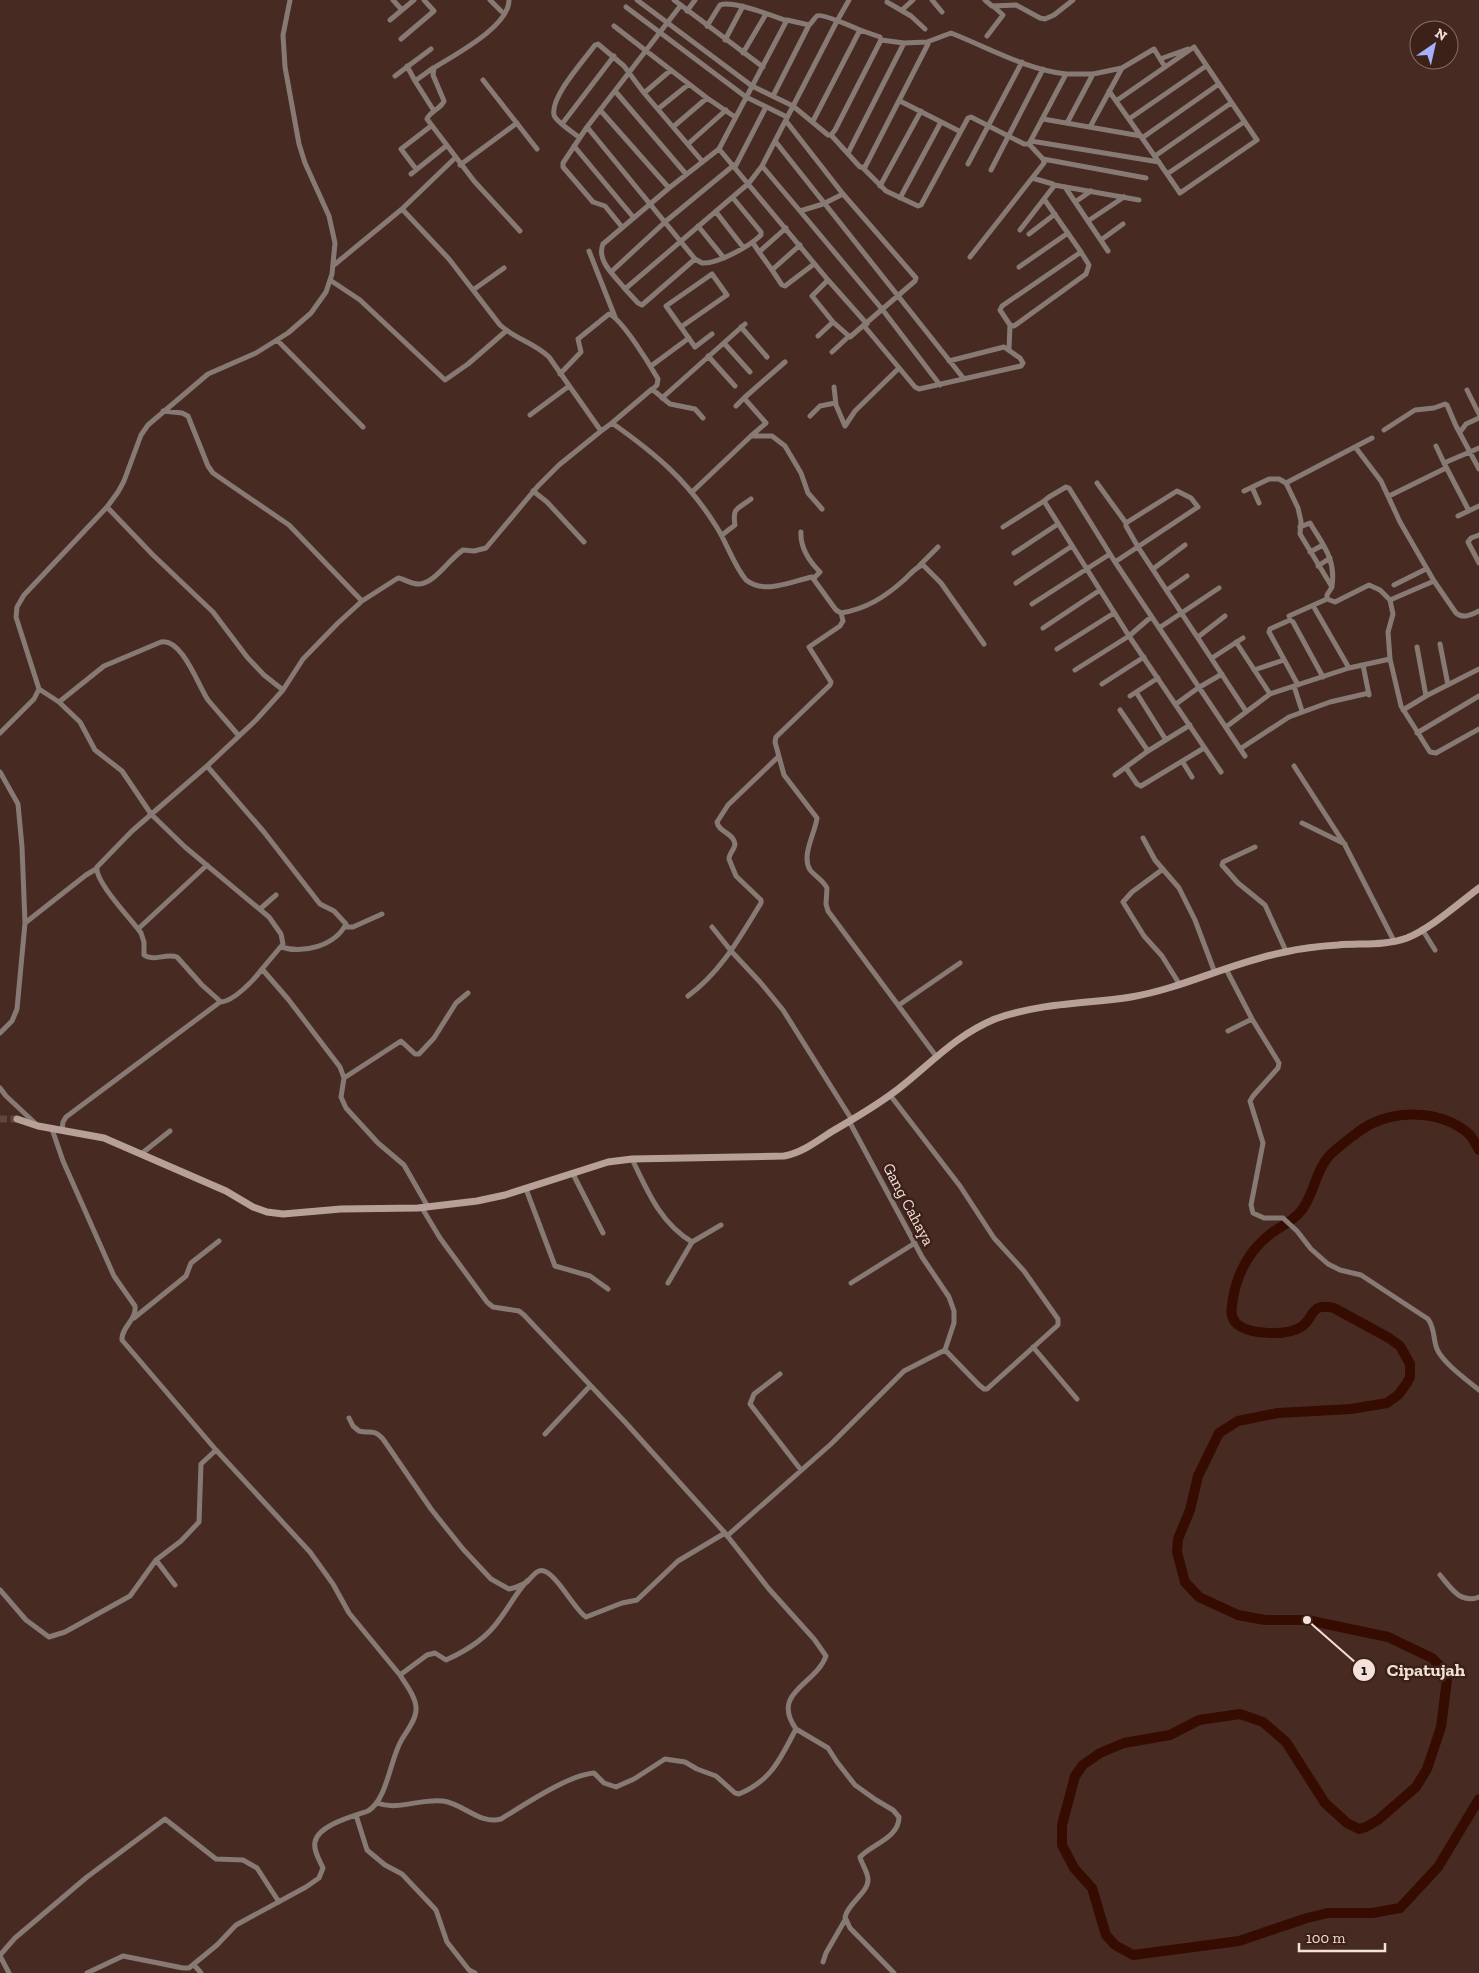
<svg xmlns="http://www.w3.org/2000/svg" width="1479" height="1973" viewBox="0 0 1479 1973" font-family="'Zilla Slab',serif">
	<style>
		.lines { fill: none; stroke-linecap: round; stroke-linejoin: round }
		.river { stroke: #360c00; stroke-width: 10 }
		.secondary-tunnel { stroke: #61463e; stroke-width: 7; stroke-dasharray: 7 3.5; stroke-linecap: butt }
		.street { stroke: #877974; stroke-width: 5 }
		.secondary { stroke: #b7a097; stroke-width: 7 }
		.labels { text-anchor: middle; stroke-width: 5; stroke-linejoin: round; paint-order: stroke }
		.street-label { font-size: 16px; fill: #f3e1da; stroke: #3c2118 }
		.leader { fill: none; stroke: #f3e1da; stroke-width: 2 }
		.callout-dot { fill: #f3e1da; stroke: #3c2118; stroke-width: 2 }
		.mark-label { font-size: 15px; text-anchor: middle; font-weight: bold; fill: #111 }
		.callout-label { font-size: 18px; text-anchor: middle; font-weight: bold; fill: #f3e1da; stroke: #3c2118; stroke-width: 5; stroke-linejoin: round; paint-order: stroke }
	</style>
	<rect width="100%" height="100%" fill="#472b22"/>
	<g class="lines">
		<path class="river" d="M 1479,1150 C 1476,1145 1473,1138 1469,1134 C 1444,1112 1403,1109 1373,1123 C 1363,1127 1341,1145 1333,1152 C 1315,1168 1315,1194 1301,1211 C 1294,1220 1282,1226 1273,1232 C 1251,1248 1238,1271 1233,1298 C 1232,1306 1229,1316 1236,1323 C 1248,1335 1287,1336 1301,1327 C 1315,1318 1309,1302 1334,1308 L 1389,1338 L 1400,1346 L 1410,1364 L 1410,1377 L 1407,1383 L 1398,1395 L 1387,1403 L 1351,1409 L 1278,1413 L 1238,1421 L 1219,1433 L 1198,1476 L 1190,1510 L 1178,1539 L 1177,1552 L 1185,1582 L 1199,1597 L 1238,1615 L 1265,1620 L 1307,1620 L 1388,1637 L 1432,1658 L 1442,1668 L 1447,1680 L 1441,1727 L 1427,1769 L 1416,1787 L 1378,1820 L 1366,1827 L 1359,1829 L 1347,1823 L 1325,1803 L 1286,1742 L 1263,1722 L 1240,1714 L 1199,1720 L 1170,1735 L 1124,1743 L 1100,1753 L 1083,1765 L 1075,1776 L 1062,1825 L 1062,1845 L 1074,1868 L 1092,1888 L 1106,1935 L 1115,1945 L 1133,1955 L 1239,1941 L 1307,1918 L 1328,1913 L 1372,1913 L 1400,1908 L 1438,1867 L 1479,1799"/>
		<path class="secondary-tunnel" d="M 0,1119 L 17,1119"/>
		<path class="street" d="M 393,0 L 402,10
			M 490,0 L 501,11
			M 509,0 C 509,27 454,55 434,68 L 433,75 L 444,101 C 441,109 430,111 427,119 L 474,181 L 520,231
			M 637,0 L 752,86 L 793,106 L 828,135 L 831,135 L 835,130 L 881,40 L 880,37 L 860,30
			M 674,0 L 763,67
			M 932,0 L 942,12
			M 985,0 L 992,6 L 1016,5 L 1040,18 L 1045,19 L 1054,15 L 1073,0
			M 887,2 L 911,16 L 925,29
			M 626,7 L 746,97 L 787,117
			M 902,10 L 913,0
			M 687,11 L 695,0
			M 390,20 L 414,0
			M 614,26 L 707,98 L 735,117
			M 707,26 L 720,5 C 733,0 773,16 787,21
			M 987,36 L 1003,15 L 993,6
			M 401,39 L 434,11 L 424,0
			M 725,40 L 743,6
			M 743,53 L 766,14
			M 1160,59 L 1188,49
			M 407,66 L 415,81
			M 433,68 L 415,81 L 434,111
			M 1066,74 L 1093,74 L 1122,68 L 1154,49 L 1165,67
			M 395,76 L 431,49
			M 483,80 L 537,149
			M 615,91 L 686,174
			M 1109,91 C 1133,125 1157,159 1180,193 L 1257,140 L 1194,47 L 1116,101
			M 644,93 L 671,70
			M 773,96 L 809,25
			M 900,101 L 959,131
			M 658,109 L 689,84
			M 600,110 L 669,188
			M 1043,119 L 1141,136
			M 1129,119 L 1206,66
			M 813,121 L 860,30 C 853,27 821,13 817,16 C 814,18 812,23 809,25 L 787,20 L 719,149 L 669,188 L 603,244 C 596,261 615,276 625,289 L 749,183 L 762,166 L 837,21 L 849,0
			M 1067,123 L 1093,74
			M 562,124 L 614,56
			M 587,127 L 695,259 L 702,263 C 718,264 750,246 761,235 L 761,232 L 733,198
			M 673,127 L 707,98
			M 1090,127 L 1122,68
			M 831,135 L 860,167 L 865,167 L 928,44 L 927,42 L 904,43 L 881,40
			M 580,138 C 574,133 555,121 554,115 C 550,97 585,59 595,45 L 598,44 L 624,66 L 644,93 L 702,161
			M 1142,138 L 1219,84
			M 775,141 L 964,379
			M 1031,141 L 1159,162
			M 688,144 L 726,110
			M 574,146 L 634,218
			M 719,149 L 828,280 L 812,296 L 833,322 L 850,337 L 915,281 L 916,278 L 843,194 L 786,121
			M 848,153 L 904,43
			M 1155,156 L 1231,103
			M 1043,159 L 1146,178
			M 968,164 L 1022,62
			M 460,165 L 517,123
			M 762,166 L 800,211 L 823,204 L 843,194
			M 735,167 L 766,107
			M 863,168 L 886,191 L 918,206 L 921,205 L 968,118 L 971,117 L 1024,144 L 1029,144 L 1066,74 C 1025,69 989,48 951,33 L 927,42
			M 416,169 L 401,149 L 431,126
			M 991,170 L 1043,69
			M 411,174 L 446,146
			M 1167,174 L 1244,122
			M 1054,185 L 1139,200
			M 880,186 L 921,111
			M 1065,187 L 1108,251
			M 900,198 L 941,122
			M 1044,199 L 1081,252
			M 1075,202 L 1091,191
			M 402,209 L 455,158
			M 800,211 L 882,309 L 940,385
			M 716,212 L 743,247
			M 1088,221 L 1124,197
			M 698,226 L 724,258
			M 622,227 L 605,206 L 593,202 L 563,167 L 563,163 L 587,127 L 681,5
			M 1020,230 L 1054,186 L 1053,184 L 1032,178
			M 1029,234 L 1055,214
			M 1101,240 L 1123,224
			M 753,243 L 759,252 L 786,228
			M 589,251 L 615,317
			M 759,252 L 772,270 L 800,245
			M 1081,252 L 1089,265 L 1086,274 L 1014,326 L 1010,325 L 1000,310 L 1002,306 Z
			M 970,257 L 1044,163 L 1043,159 L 1029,144
			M 334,265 L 402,209 L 449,259 L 500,325 C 515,339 535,343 549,357 L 601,431 L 612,423 C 656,454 687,480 716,526 C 727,543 733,564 746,580 C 765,595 792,581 812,577 L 836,610 L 841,613 L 843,621 L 840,626 L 809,647 L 831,682 L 830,685 L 776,737 L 775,742 L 784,775 L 817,818 C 815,834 801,855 810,870 C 815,876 823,880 827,888 L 826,904 L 828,911 L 936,1056
			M 1019,267 L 1068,233
			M 772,270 L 782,285 L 785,286 L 814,264
			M 611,272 L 665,222 L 734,165
			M 330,280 L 360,300 L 445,380 L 468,364 L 506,331
			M 828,280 L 867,324
			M 625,289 L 638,303 L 642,305 L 695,259
			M 473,290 L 504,268
			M 681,327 L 727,295 L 712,274 L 666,306 L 695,347 L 712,334
			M 741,327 L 767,357
			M 865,327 L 915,387 L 919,389 L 1021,366 L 1023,363 L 1020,358 L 1004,347 L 949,361
			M 818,336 L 833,322
			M 277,340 L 363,427
			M 724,343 L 750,372
			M 1009,349 L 1010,325
			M 832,352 L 848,337
			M 708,356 L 735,386
			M 651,366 L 689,338
			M 560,374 L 581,352 L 578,339 L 609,314 C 622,319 650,365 658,379 L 657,385 L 653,389
			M 834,387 L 836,405 L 845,426 L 855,411 L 899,368
			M 1467,390 L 1479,414
			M 662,398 L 745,324
			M 736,406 L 744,398
			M 163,411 L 182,413 L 188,416 L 208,466 L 213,473 L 289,525 L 362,601
			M 530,415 L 569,386
			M 810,416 L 820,406 L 835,403
			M 612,423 L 652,389 L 670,404 L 695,409 L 703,418
			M 1384,430 L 1415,410 L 1434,408 L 1445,404 L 1447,405 L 1456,426 L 1479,469
			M 1460,432 L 1466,424 L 1479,418
			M 751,436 L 766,423 L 744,398 L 785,362
			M 1436,446 L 1444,463
			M 1356,448 L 1381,481 L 1400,522 L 1434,581 L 1456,613 C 1463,619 1471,615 1479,611
			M 1097,483 L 1126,523
			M 1286,483 L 1372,438
			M 1252,487 L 1259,503
			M 533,491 L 547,502 L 584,542
			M 1244,491 L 1269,479 L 1279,479 L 1286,483 L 1298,508 L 1301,521 L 1300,534 L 1332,587 L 1327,595 L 1327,599 L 1289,616
			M 692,492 L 751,436 L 772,436 L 785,446 L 801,473 L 808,493 L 822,509
			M 1389,496 L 1446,468
			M 107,507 L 153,555 L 213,612 L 247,657 L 264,675 L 283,690
			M 1469,511 L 1444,463 L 1479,448
			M 1458,516 L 1479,506
			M 1003,527 L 1044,501
			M 1300,527 L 1310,523 C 1323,545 1336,559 1332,586
			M 801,532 C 800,548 809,561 820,572 L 814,578
			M 722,535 L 735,525 C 732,507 738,509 751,499
			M 1479,535 L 1471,538 L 1468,542 L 1479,563
			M 1310,552 L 1323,545
			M 1014,553 L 1058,524
			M 1115,562 L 1198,507 L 1191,498 L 1177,491 L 1126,523 L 1126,526 L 1138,547 L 1246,711
			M 919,566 L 938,547
			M 1318,566 L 1330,558
			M 1153,569 L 1185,545
			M 1016,583 L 1072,546
			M 1394,585 L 1426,569
			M 1167,590 L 1187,576
			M 1327,599 L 1335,602 L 1369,585 L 1380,590 L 1390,600 L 1434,581
			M 1032,604 L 1110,554
			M 1315,609 L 1349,668
			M 841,613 C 866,609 885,597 904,580 C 910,575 915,567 923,565 L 941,583 L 984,644
			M 1043,628 L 1100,590
			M 1159,628 L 1219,588
			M 1198,637 L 1225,616
			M 1236,642 L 1270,694
			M 1440,644 L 1448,685
			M 1417,647 L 1426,696
			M 1057,649 L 1114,613
			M 1212,658 L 1243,638
			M 1390,659 L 1388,632 L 1393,614 L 1390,600
			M 1363,665 L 1369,695
			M 1075,670 L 1129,636 L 1151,617
			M 1254,670 L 1284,660
			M 1102,684 L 1144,657
			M 1298,685 L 1269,632 L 1270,629 L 1290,620 L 1293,622 L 1323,677
			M 1294,686 L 1302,711
			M 39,689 L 59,702 L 80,722 L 95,750 L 122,771 L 151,814 L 185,847 L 269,917 L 281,934 L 283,944 L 262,969 L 288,999 L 340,1067 L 344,1078 L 341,1097 L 346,1108 L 378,1143 L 404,1165 L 428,1207
			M 1136,692 L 1166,740
			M 1130,696 L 1158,678
			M 59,702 L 104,666 L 161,642 C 182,638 198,685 208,700 C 218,712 229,724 239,736
			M 1176,704 L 1198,688 L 1222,674
			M 1120,710 L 1148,751
			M 1403,710 L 1426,696 L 1479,669
			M 1226,727 L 1270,694 L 1349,668 L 1390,659 L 1401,706 L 1430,752 L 1436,753 L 1479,729
			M 0,733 L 34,699 L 39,689 L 16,617 L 17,607 L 24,595 L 107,507 L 118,492 L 124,481 L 141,435 L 148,425 L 208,374 L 256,353 L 288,333 L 311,313 L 326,292 L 332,274 L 335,243 L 329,216 L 305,163 L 299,144 L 285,67 L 283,35 L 290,0
			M 1417,733 L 1479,696
			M 1240,749 L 1289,717 L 1330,702 L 1369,693
			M 1182,761 L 1192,777
			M 207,766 L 264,832 L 320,904 L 334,911 L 346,924 C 335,946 303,954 281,947
			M 1294,766 L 1345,845 L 1394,941
			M 1126,768 L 1137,784 L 1141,786 L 1204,748
			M 0,772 L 18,804 L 22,847 L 25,923 L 17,1009 L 12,1021 L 0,1033
			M 1221,772 L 1129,636 L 1044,501 L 1049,497 L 1066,487 L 1069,488 L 1115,562 L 1245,756
			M 1115,775 L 1148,751 L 1190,725
			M 1302,823 L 1345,844
			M 1143,838 L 1155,860 L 1179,888 L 1195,920 L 1215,973
			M 1255,847 L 1223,862 L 1222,865 L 1238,883 L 1265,905 L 1286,951
			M 1163,869 L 1132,892 L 1123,902 L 1144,936 L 1162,956 L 1180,985
			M 260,909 L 276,895
			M 25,923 L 86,875 L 96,869
			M 345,927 L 353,927 L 382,914
			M 712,927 L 732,952 L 760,982 L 783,1010 L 852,1120
			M 138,929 L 207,865
			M 1422,929 L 1435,950
			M 262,969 C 254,980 234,1001 221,1002 L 202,985 L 177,957 C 166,953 153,962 144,955 L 144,942 L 141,933 C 132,920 94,881 97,867 L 132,831 L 207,766 L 256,720 L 283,690 L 303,659 L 338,623 L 362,601 L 398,578 C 405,579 412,585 420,584 C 436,582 450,558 463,550 L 474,551 L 486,548 L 538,486 L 559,465 L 601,431
			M 1226,969 L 1252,1019 L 1279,1063 L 1278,1068 L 1253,1096 L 1250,1101 L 1263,1143 L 1251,1205 L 1253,1213 L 1264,1218 L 1283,1218 L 1297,1231 L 1311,1249 L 1328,1264 L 1340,1270 L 1361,1275 L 1428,1319 C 1435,1328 1433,1339 1437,1349 C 1443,1363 1467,1380 1479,1390
			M 688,996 C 721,972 740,937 761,903 L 761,900 L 736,876 L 729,859 C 729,853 735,849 735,844 C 734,833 718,832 717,822 L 728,805 L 778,757
			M 899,1005 L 960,963
			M 1228,1031 L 1252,1019
			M 344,1078 L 401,1041 L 415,1054 L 419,1054 L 434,1038 L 456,1003 L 468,993
			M 0,1088 L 6,1096 L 36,1124
			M 890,1095 L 960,1186 L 994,1238 L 1024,1271 L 1058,1319 L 1058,1325 L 987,1389 L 984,1389 L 979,1385 L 945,1350
			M 52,1129 L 63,1161 L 114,1276 L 135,1306 C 137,1320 121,1327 122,1340 L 216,1450 L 310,1552 L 333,1584 L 349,1613 L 400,1675 L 427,1655 L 435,1653 L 446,1660 C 466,1651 486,1639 499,1620 C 509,1607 516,1593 527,1581
			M 62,1130 L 63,1122 L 66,1117 L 220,1002
			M 141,1154 L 170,1131
			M 632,1159 C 647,1190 660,1223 692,1242
			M 573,1174 L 603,1233
			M 526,1189 L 555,1266 L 590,1276 L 608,1289
			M 668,1283 L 692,1242 L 721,1225
			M 851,1283 L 915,1243
			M 134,1318 L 186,1276 L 191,1263 L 219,1241
			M 1033,1347 L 1077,1399
			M 780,1374 L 754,1394 L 750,1404 L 801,1470
			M 349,1418 L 353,1426 L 359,1431 C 370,1434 373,1428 383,1439 L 431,1509 L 463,1549 L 491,1579 L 509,1589 C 515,1588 522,1585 527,1582 C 531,1578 534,1573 539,1571 C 553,1566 574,1610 586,1617 L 622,1603 L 637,1600 L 678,1561 L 725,1533
			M 545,1434 L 590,1386
			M 727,1536 L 831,1444 L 904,1371 L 945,1350 L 954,1323 L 954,1311 L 949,1297 L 922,1257 L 849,1121
			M 156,1560 L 175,1585
			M 1440,1575 C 1451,1588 1460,1604 1479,1597
			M 0,1590 L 26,1620 L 49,1637 L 65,1632 L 130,1596 L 156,1560 L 181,1541 L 199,1522 L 201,1464 L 216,1450
			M 796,1729 L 828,1748 L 837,1762 L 855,1785 L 876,1800 L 893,1810 L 899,1817 C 899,1838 872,1844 860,1857 C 862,1865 868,1872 868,1880 C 868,1893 848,1903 845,1917 L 850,1928 L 894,1973
			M 377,1803 C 398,1811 421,1798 443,1801 C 464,1804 480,1825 501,1819 C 524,1805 568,1775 594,1773 L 604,1783 L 616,1787 L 634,1779 L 665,1759 L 685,1762 L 697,1769 L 716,1776 L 735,1793 L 739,1794 C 772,1780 780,1759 796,1729 C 770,1692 816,1685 826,1656 L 814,1639 L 769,1589 L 725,1533 L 625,1422 L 524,1315 L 519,1311 L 493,1307 L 487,1302 L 440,1238 L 422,1208
			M 356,1815 L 367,1850 L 385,1865 L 402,1874 L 436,1910 L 447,1942 L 469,1970 L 475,1973
			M 0,1955 L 15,1938 L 87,1877 L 165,1819 L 216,1859 L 243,1860 L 257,1868 L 279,1902
			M 0,1956 L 9,1973
			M 823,1962 L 826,1953 L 845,1920
			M 194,1965 L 201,1973
			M 87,1973 L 123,1956 L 183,1968 L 189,1968 L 217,1945 L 236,1925 L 306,1887 L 319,1878 L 323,1868 C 320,1861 313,1850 315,1842 C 318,1825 354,1816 368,1811 C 387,1800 390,1760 401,1741 C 406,1732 416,1720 416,1710 C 417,1698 406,1685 400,1675"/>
		<path class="secondary" d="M 17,1119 L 38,1126 L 104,1138 L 226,1191 L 253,1207 L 267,1212 L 283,1214 L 341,1209 L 418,1208 L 477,1201 L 505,1195 L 608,1162 L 632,1159 L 784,1156 C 801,1153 816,1142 831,1132 C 855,1118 880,1104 902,1086 C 932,1062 958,1034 995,1019 C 1038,1003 1086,1004 1131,997 C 1184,988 1232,962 1285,952 C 1302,948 1321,946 1338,945 C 1361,943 1385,946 1407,938 C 1430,929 1459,903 1479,888"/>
	</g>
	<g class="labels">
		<g class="street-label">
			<text transform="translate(909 1204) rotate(62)" y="6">Gang Cahaya</text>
		</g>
	</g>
	<path class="leader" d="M1307 1620L1364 1670"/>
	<g class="callout-dot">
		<circle cx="1307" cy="1620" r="5"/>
		<circle cx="1364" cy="1670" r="12"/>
	</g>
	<g class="mark-label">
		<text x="1364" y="1675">1</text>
	</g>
	<g class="callout-label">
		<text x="1426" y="1676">Cipatujah</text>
	</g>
	<g transform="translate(1434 45) rotate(34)"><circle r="24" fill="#3c2118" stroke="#856e66"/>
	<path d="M0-4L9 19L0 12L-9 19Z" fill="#a5b1fc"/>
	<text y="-8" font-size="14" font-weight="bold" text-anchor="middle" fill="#f3e1da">N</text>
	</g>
	<path d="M1299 1943v8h86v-8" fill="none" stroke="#f3e1da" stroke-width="2.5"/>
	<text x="1306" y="1943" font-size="15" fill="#f3e1da" stroke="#3c2118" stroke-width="4" paint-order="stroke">100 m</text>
</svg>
